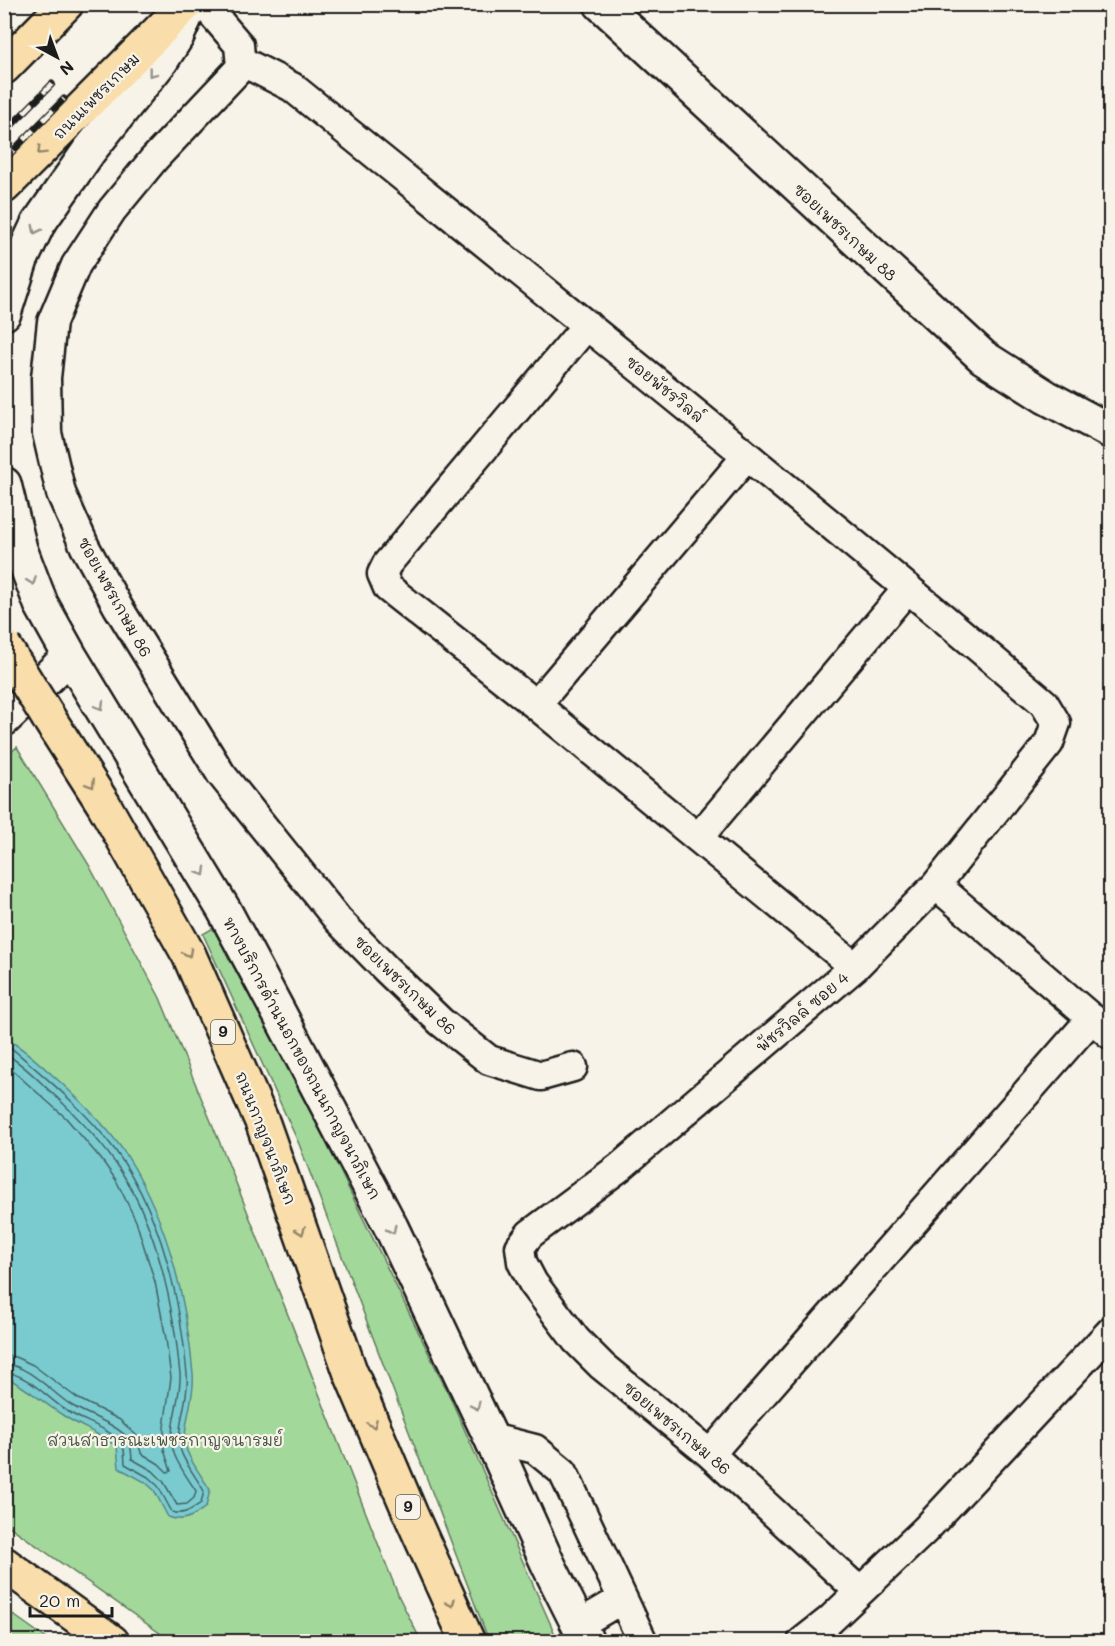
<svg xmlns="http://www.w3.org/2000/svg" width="1115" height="1646" viewBox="0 0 1115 1646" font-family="Mali,'Playpen Sans Thai',sans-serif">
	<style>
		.green { fill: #a3d89b; stroke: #607a5c; stroke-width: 1.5 }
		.water { fill: #7acbd0; stroke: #548588; stroke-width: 1.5 }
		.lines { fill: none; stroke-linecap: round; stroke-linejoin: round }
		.shore { stroke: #426264; stroke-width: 1.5 }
		.minor-casing { stroke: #1c1c1c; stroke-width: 33 }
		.tertiary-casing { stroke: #1c1c1c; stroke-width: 38 }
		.secondary-casing { stroke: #1c1c1c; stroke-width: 38 }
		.primary-casing { stroke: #1c1c1c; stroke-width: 38 }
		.trunk-casing { stroke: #1c1c1c; stroke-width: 38 }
		.minor { stroke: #f7f3e8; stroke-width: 28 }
		.tertiary { stroke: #f7f3e8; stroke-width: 33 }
		.secondary { stroke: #f7f3e8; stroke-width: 33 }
		.primary { stroke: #f9deab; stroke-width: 33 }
		.trunk { stroke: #f9deab; stroke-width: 33 }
		.rail-casing { stroke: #1c1c1c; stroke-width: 7 }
		.rail { stroke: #f7f3e8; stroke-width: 4.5; stroke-dasharray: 14; stroke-linecap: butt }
		.trunk-bridge-casing { stroke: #1c1c1c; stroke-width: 38; stroke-linecap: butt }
		.trunk-bridge { stroke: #f9deab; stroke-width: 33 }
		.oneway { stroke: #94928c }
		.oneway2 { stroke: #96876b }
		.labels { text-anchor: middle; stroke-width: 4.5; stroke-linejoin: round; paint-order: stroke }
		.shield { fill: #f7f3e8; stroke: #5e5c59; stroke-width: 1.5 }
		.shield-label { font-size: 15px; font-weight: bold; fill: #1c1c1c }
		.street-label { font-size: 16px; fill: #1c1c1c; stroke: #f7f3e8 }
		.park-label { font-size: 16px; fill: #445442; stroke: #f7f3e8 }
	</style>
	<rect width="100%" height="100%" fill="#f7f3e8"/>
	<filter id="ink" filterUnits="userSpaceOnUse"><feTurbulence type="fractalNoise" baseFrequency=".0167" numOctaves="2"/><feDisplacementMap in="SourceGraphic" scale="12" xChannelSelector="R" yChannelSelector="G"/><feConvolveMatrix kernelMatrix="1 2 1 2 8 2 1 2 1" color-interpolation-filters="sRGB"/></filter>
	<g filter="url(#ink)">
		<path class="green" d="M 17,747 L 89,865 L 160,998 L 229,1165 L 399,1597 L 421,1641 L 171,1641 L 5,1523 L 4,758 Z
			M 220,924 L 450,1397 L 558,1641 L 489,1641 L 299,1144 L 203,934 Z
			M 5,1609 L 50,1641 L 5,1641 Z"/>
		<path class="water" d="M 5,1038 C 25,1049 41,1065 58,1080 C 86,1106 116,1135 135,1169 C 170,1231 187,1304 193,1374 C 196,1398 180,1429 187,1451 C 192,1464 203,1478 210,1490 L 206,1507 C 193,1516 185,1523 168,1517 L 154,1490 L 145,1482 L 119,1468 L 117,1447 C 101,1434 81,1427 64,1416 C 43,1403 27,1387 5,1377 Z"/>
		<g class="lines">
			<path class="shore" d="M 4,1044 L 15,1051 C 51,1082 87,1112 115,1150 C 162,1214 180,1297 187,1374 C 190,1400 175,1425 181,1451 C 184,1462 198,1480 204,1491 L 201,1503 C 192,1509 183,1516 172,1512 L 158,1486 L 148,1477 L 125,1464 C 124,1457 126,1447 120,1442 C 107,1427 84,1422 67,1411 C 48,1399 28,1374 4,1372
				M 4,1053 C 21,1062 36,1078 50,1091 C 77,1116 103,1143 122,1173 C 158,1229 174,1309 180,1374 C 182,1399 165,1432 175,1456 C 180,1468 189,1480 196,1491 L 194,1498 L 187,1504 L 177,1505 L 163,1481 L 153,1471 L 132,1459 C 131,1452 132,1443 127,1437 C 112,1422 89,1416 71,1405 C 51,1392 29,1365 4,1364
				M 4,1063 L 66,1118 L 101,1159 L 116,1180 L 136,1221 L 155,1282 L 166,1339 L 171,1378 L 164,1427 L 164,1450 L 171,1471 L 167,1472 L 159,1464 L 141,1453 L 137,1436 L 120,1420 L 77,1398 L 33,1365 L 15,1357 L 4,1355"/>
			<defs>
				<path id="minor" d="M 204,4 L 239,45 L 241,67 L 154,159 L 112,210 L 76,265 L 52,322 L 46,378 L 47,433 L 61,493 L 85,547 L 118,607 L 221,774 L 338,920 L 386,969 L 441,1022 L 489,1060 L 541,1076 L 573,1067
					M 241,61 L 292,87 C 544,291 797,493 1044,703 L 1056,723 L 1049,743 L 936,885 L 855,967 L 620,1167 L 530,1234 L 520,1247 L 522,1262 L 533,1283 L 576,1340 L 602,1366 L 710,1454 L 859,1591
					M 587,325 L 387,564 L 382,574 L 388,588 L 536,705 L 855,967
					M 536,705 L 747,456
					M 698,838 L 908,588
					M 936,885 L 1110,1034
					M 491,1438 L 535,1449 L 563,1472 L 643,1642
					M 710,1454 L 1092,1018
					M 578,1625 L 622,1599
					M 802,1642 L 830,1620 L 925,1530 L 1110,1332"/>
				<path id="tertiary" d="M 601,4 L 983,357 L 1046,397 L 1110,431"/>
				<path id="secondary" d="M 4,313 L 21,260 L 38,224 L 89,151 L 161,61 L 177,36 L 191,4
					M 4,484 L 20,549 L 41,604 L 70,656 L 224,910 L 280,1015 L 391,1227 L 491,1438 L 548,1564 L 587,1642
					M 4,719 L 70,656"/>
				<path id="primary" d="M 4,67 L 66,4
					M 4,186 L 186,4"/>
				<path id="trunk" d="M 48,717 L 104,805 L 189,955 L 263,1124 L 350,1371 L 411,1515 L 468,1642
					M 4,1564 L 112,1642"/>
			</defs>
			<use href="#minor" class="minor-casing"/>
			<use href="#tertiary" class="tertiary-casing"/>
			<use href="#secondary" class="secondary-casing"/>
			<use href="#primary" class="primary-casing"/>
			<use href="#trunk" class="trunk-casing"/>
			<use href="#minor" class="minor"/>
			<use href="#tertiary" class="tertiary"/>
			<use href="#secondary" class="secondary"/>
			<use href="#primary" class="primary"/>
			<use href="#trunk" class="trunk"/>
			<defs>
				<path id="rail" d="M 4,133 L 52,84
					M 4,160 L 64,99"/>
			</defs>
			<use href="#rail" class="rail-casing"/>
			<use href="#rail" class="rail"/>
			<defs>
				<path id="trunk-bridge" d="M 4,646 L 48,717"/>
			</defs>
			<use href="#trunk-bridge" class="trunk-bridge-casing"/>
			<use href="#trunk-bridge" class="trunk-bridge"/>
		</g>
		<defs><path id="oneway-chevron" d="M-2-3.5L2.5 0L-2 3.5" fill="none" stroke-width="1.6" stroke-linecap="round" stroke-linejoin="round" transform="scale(1.5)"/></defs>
		<g class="oneway">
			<use href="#oneway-chevron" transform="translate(152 73) rotate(128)"/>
			<use href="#oneway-chevron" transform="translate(36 230) rotate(117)"/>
			<use href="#oneway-chevron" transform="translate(32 581) rotate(69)"/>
			<use href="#oneway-chevron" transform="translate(100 706) rotate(59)"/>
			<use href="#oneway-chevron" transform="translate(202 872) rotate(60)"/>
			<use href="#oneway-chevron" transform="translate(392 1230) rotate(64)"/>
			<use href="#oneway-chevron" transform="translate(476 1406) rotate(65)"/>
		</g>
		<g class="oneway2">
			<use href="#oneway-chevron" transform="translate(41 151) rotate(135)"/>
			<use href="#oneway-chevron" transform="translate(91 784) rotate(58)"/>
			<use href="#oneway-chevron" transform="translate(188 953) rotate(63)"/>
			<use href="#oneway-chevron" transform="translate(301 1231) rotate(71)"/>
			<use href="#oneway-chevron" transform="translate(373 1424) rotate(67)"/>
			<use href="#oneway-chevron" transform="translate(451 1603) rotate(66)"/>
		</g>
	</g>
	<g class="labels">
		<g class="shield">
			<rect x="211" y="1020" width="24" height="24" rx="4.5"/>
			<rect x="396" y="1495" width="24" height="24" rx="4.5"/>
		</g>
		<g class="shield-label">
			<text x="223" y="1037">9</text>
			<text x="408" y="1512">9</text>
		</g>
		<g class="street-label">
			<text transform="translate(96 96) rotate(-45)" y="6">ถนนเพชรเกษม</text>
			<text transform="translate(845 232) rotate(43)" y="6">ซอยเพชรเกษม 88</text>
			<text transform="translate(665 389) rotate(39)" y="6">ซอยพัชรวิลล์</text>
			<text transform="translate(115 597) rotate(61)" y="6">ซอยเพชรเกษม 86</text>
			<text transform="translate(405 985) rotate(44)" y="6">ซอยเพชรเกษม 86</text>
			<text transform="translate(802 1012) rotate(-40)" y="6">พัชรวิลล์ ซอย 4</text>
			<text transform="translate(302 1058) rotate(62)" y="6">ทางบริการด้านนอกของถนนกาญจนาภิเษก</text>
			<text transform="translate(266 1138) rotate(69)" y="6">ถนนกาญจนาภิเษก</text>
			<text transform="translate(677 1428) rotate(40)" y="6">ซอยเพชรเกษม 86</text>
		</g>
		<g class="park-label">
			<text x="165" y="1446">สวนสาธารณะเพชรกาญจนารมย์</text>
		</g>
	</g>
	<rect width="1115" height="1646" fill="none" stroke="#f7f3e8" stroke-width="24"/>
	<rect x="12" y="12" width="1091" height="1622" fill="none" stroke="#1c1c1c" stroke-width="2" filter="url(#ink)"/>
	<g transform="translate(57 57) rotate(139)" stroke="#f7f3e8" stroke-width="4.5" paint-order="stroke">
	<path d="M0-4.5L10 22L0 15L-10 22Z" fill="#1c1c1c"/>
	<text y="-9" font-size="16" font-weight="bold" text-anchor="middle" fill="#1c1c1c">N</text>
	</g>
	<path d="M30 1607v9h82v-9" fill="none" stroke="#1c1c1c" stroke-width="3"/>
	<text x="39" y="1607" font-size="18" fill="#1c1c1c" stroke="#f7f3e8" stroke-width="4.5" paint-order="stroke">20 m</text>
</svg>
